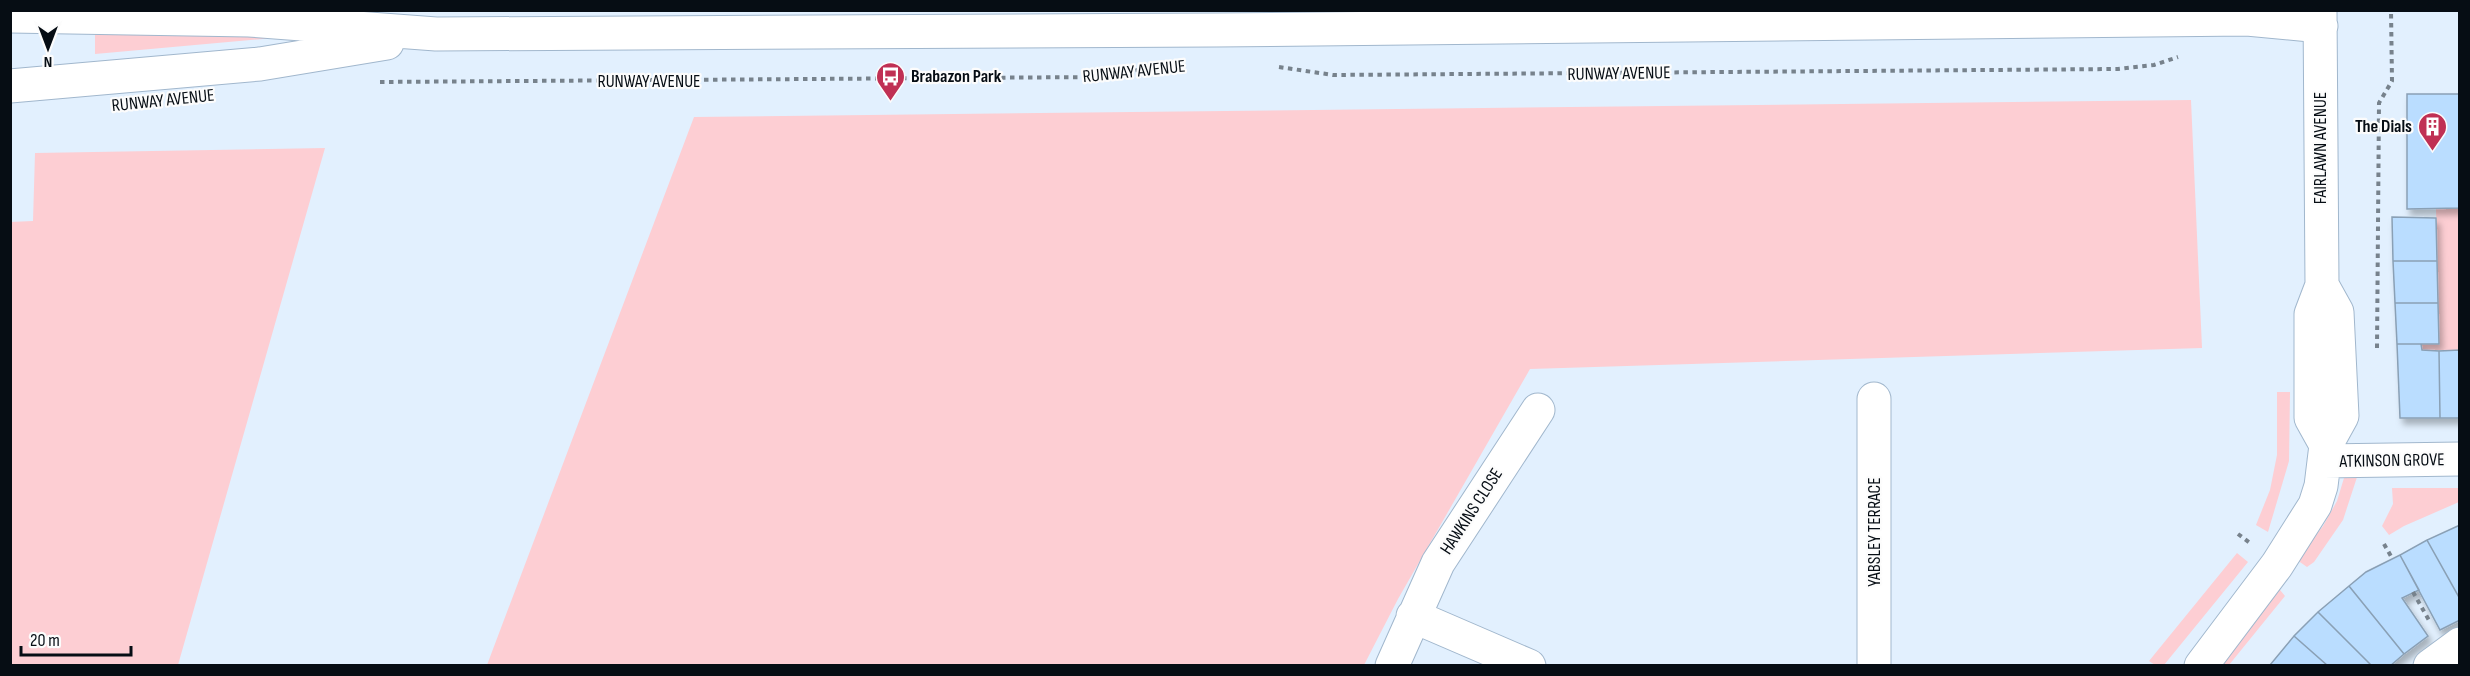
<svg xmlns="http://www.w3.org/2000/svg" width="2470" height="676" viewBox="0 0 2470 676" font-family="'Sofia Sans Condensed',sans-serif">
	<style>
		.green { fill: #fdced3 }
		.building { fill: #baddff; stroke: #8aa0b5; stroke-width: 1.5; filter: url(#shadow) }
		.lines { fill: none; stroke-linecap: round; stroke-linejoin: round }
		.minor-casing { stroke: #a1b7cd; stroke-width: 35 }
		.path { stroke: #77828c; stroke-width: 4; stroke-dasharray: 4.5 4.5; stroke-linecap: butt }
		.minor { stroke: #fff; stroke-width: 33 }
		.labels { text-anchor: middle; stroke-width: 4.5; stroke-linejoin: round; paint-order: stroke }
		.street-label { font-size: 18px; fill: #060d14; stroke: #fcfcfc }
		.poi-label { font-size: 18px; font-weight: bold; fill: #060d14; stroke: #fcfcfc; text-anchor: start }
	</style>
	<defs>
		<filter id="shadow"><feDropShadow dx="3.5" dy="6" stdDeviation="3" flood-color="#0004"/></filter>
	</defs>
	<rect width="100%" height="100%" fill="#e2f0fe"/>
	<path class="green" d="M 95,32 L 261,32 L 274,38 L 95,54 Z
		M 2191,100 L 2202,348 L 1530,369 L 1398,599 L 1364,665 L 487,665 L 694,117 Z
		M 325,148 L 178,665 L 11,665 L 10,222 L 33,221 L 35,153 Z
		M 2459,208 L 2459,350 L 2422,350 L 2421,344 L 2439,344 L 2436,209 Z
		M 2277,392 L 2290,392 L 2289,461 L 2268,532 L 2256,525 L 2270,490 L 2277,455 Z
		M 2360,468 L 2343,520 L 2314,562 L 2307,567 L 2297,560 L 2323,526 L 2337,501 L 2344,478 Z
		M 2392,488 L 2459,488 L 2459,502 L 2404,526 L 2389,535 L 2382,526 L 2393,504 Z
		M 2237,553 L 2248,562 L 2164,665 L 2155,665 L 2149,661 Z
		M 2276,585 L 2285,596 L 2229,665 L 2211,666 Z"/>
	<path class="building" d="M 2407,94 L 2460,94 L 2460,208 L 2407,209 Z
		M 2392,217 L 2436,218 L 2437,261 L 2393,261 Z
		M 2393,261 L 2437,261 L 2438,303 L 2395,303 Z
		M 2395,303 L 2438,303 L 2439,344 L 2397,344 Z
		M 2397,344 L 2421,344 L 2422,350 L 2439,351 L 2440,418 L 2400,418 Z
		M 2460,350 L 2460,418 L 2440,418 L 2439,351 Z
		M 2460,525 L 2460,599 L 2427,540 Z
		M 2427,540 L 2460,599 L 2460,620 L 2440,630 L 2400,555 Z
		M 2400,555 L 2419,590 L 2402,598 L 2428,636 L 2404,654 L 2349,586 L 2366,572 Z
		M 2349,586 L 2404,654 L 2390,666 L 2372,666 L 2318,612 Z
		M 2318,612 L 2372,666 L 2328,666 L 2294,636 Z
		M 2294,636 L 2328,666 L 2270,665 Z"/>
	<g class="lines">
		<defs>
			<path id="minor" d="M 2320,10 L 2322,285 L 2311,314 L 2311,418 L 2326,445
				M 10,16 L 249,20 L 436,34 L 1216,30 L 2247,19 L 2321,26
				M 10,86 L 260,64 L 387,43
				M 1874,399 L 1874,666
				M 2324,461 L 2460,459
				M 1413,616 L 1529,666
				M 1392,666 L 1438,563 L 1538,410
				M 2201,666 L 2277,565 L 2315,505 L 2321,486 L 2326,445 L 2342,416 L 2337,312 L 2322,285
				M 2430,666 L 2460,644"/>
		</defs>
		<use href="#minor" class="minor-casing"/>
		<path class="path" d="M 1279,67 L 1333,75 L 2118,69 L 2154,65 L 2178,57
			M 380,82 L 1098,77 L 1149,68
			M 2377,348 L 2379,103 L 2392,81 L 2391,10
			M 2238,534 L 2250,543
			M 2384,544 L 2392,558
			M 2413,592 L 2430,622"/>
		<use href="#minor" class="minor"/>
	</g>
	<defs>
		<symbol id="bus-pin" viewBox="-11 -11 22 30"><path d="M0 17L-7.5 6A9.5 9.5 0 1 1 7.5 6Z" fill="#c03054" stroke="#fcfcfc"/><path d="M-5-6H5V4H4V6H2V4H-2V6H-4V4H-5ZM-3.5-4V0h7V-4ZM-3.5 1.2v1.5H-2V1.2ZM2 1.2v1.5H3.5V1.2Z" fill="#fff"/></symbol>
		<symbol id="building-pin" viewBox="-11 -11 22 30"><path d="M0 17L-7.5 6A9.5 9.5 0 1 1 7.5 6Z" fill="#c03054" stroke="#fcfcfc"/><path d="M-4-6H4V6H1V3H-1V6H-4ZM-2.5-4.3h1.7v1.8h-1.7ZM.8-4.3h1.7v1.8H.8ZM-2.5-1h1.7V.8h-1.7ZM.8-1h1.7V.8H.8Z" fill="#fff"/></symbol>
	</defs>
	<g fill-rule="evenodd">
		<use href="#bus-pin" x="874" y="60" width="33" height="45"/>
		<use href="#building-pin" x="2416" y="110" width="33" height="45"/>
	</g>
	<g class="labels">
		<g class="street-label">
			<text transform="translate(1134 71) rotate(-6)" y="6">RUNWAY AVENUE</text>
			<text transform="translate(1619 73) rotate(-1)" y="6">RUNWAY AVENUE</text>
			<text x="649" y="87">RUNWAY AVENUE</text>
			<text transform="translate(163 100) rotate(-6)" y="6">RUNWAY AVENUE</text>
			<text transform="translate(2320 148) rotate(-90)" y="6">FAIRLAWN AVENUE</text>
			<text transform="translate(2392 460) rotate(-1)" y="6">ATKINSON GROVE</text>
			<text transform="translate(1471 511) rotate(-57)" y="6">HAWKINS CLOSE</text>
			<text transform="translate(1874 532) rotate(-90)" y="6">YABSLEY TERRACE</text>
		</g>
		<g class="poi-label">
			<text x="911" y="82">Brabazon Park</text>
			<text x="2412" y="132" text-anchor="end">The Dials</text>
		</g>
	</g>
	<rect width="2470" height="676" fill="none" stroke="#060d14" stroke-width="24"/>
	<g transform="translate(48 48) rotate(180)" stroke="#fcfcfc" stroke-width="4.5" paint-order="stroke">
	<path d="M0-4.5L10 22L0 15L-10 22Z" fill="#060d14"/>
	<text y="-9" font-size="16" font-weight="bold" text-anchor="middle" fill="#060d14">N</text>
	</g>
	<path d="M21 646v9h110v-9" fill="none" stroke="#060d14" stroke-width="3"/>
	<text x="30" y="646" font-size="18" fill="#060d14" stroke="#fcfcfc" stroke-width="4.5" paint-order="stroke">20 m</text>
</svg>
